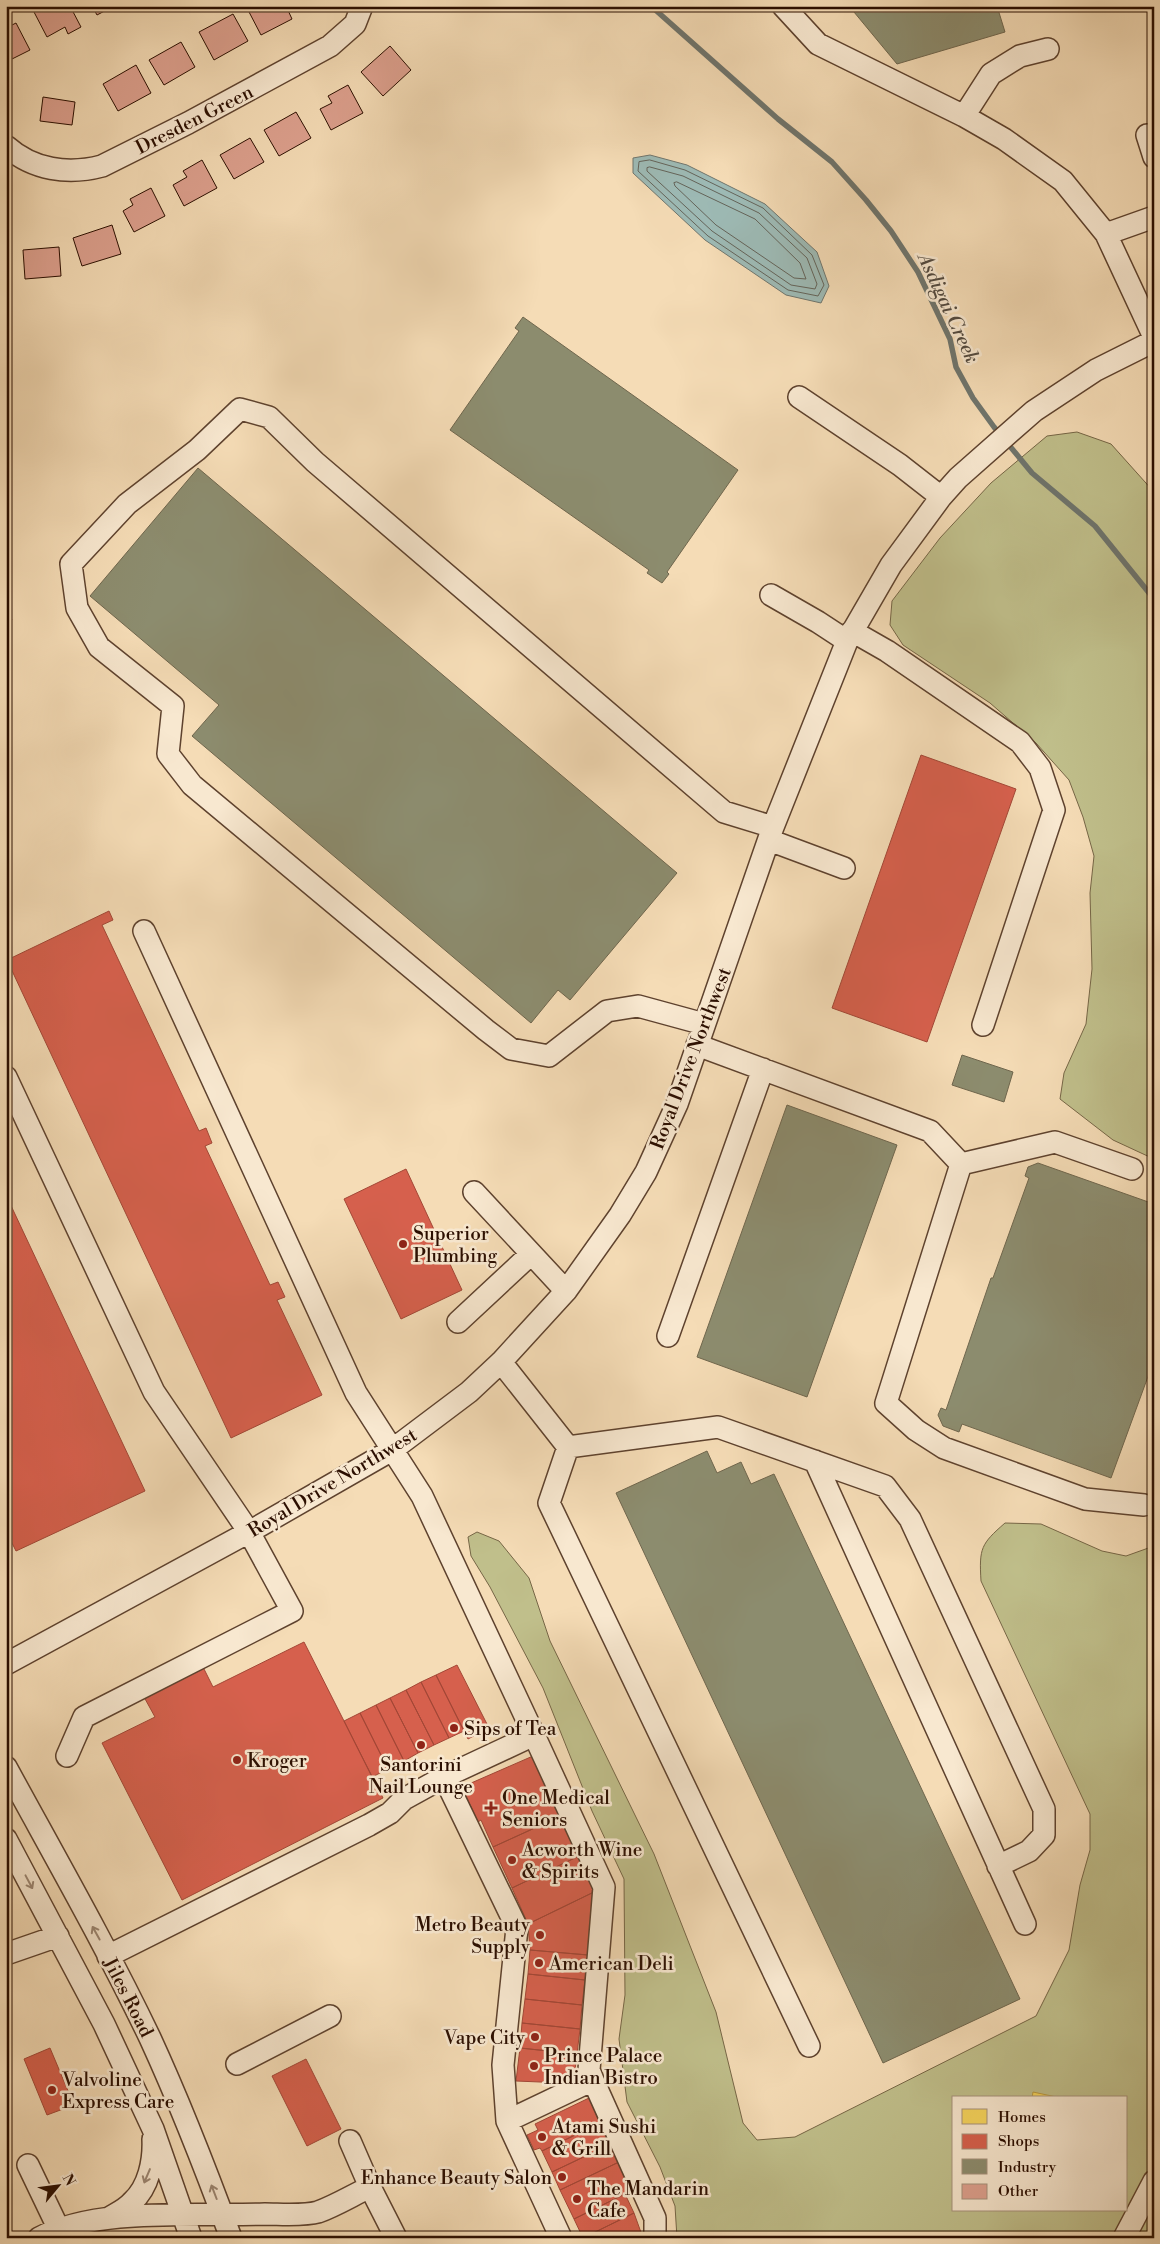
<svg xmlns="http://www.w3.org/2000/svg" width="1160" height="2244" viewBox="0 0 1160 2244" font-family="'Libre Bodoni',serif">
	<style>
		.green { fill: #c0bf8b; stroke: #766646; fill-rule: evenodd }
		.water { fill: #9dbab5; stroke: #6f756d }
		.homes { fill: #f6d55c; stroke: #b99940 }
		.shops { fill: #d6604d; stroke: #a34736 }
		.industry { fill: #8c8c6e; stroke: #6f664d }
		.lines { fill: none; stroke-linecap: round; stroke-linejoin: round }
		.shore { stroke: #64645a; stroke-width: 1 }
		.stream { stroke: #6f756d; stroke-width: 5.5 }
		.building { fill: #dda08e; stroke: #2b0e00 }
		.minor-casing { stroke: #5e422e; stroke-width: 24 }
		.minor { stroke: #f8e8d0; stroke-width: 21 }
		.oneway { stroke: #9c8672 }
		.poi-dot { fill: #8f2418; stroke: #f8e8d0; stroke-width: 2 }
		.labels { text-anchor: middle; stroke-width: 5; stroke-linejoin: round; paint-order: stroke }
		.street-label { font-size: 19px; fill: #2b0e00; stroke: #f8e8d0 }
		.poi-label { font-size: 19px; fill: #2b0e00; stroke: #f8e8d0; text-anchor: start }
		.water-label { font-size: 20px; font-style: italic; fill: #534a3f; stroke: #f8e8d0 }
	</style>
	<rect width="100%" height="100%" fill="#f5dcb6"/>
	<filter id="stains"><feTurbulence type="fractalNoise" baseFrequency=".004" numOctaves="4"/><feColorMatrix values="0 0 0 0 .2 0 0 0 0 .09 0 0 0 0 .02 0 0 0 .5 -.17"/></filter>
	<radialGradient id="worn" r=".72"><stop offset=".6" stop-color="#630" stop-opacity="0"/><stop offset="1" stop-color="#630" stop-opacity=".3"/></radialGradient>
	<path class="green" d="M 1077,432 L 1111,444 L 1154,492 L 1154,1159 L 1113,1140 L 1060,1099 L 1064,1073 L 1086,1024 L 1092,969 L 1090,893 L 1094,856 L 1083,817 L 1069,780 L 1036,743 L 990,703 L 903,645 L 890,625 L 892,601 L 940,538 L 991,483 L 1047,436 Z
		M 1005,1523 L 1041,1524 L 1102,1551 L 1126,1556 L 1154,1546 L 1154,2238 L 677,2238 L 675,2206 L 660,2167 L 627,2102 L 619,2039 L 625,1995 L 624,1879 L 592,1811 L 543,1688 L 490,1587 L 471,1556 L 468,1537 L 477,1532 L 499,1541 L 529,1578 L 550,1641 L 654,1854 L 716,2012 L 743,2123 L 757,2140 L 795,2137 L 1036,2016 L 1069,1950 L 1080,1885 L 1090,1850 L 1090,1814 L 981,1581 C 979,1548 981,1544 1005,1523 ZM 954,2098 L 1126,2098 L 1126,2210 L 954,2210 Z"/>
	<path class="water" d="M 650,155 L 687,165 L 765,204 L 817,252 L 829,286 L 821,303 L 786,295 L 705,240 L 633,173 L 633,158 Z"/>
	<path class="homes" d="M 1033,2092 L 1061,2098 L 1032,2098 Z"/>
	<path class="shops" d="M 6,606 L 12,620 L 6,622 Z
		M 921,755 L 1016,789 L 927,1042 L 832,1008 Z
		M 109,911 L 113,920 L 102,925 L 199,1131 L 206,1128 L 212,1143 L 205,1146 L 270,1285 L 278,1282 L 285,1297 L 277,1300 L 322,1395 L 231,1438 L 7,960 Z
		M 406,1169 L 462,1290 L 401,1319 L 344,1199 Z
		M 6,1195 L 145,1491 L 16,1551 L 6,1531 Z
		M 304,1642 L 383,1798 L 182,1900 L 102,1743 L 155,1717 L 144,1697 L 203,1667 L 213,1687 Z
		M 457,1665 L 489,1728 L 468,1739 L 436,1675 Z
		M 436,1675 L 464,1731 L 449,1738 L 421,1682 Z
		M 421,1682 L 449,1738 L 434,1745 L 406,1690 Z
		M 406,1690 L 434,1745 L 418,1753 L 390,1698 Z
		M 390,1698 L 418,1753 L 404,1761 L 376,1705 Z
		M 376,1705 L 404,1761 L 388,1769 L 360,1713 Z
		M 360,1713 L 388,1769 L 372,1777 L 344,1721 Z
		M 533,1756 L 561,1816 L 493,1847 L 481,1820 L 478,1822 L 462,1787 Z
		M 561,1816 L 579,1856 L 512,1888 L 493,1847 Z
		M 579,1856 L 596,1891 L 528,1924 L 512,1888 Z
		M 596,1891 L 588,1955 L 530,1950 L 528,1924 Z
		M 530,1950 L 588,1955 L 585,1980 L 528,1974 Z
		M 528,1974 L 585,1980 L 582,2005 L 525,1999 Z
		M 525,1999 L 582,2005 L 580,2029 L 522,2023 Z
		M 522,2023 L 580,2029 L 577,2054 L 520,2048 Z
		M 50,2048 L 74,2105 L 47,2115 L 24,2059 Z
		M 520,2048 L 577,2054 L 574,2078 L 564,2083 L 516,2081 Z
		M 306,2059 L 341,2129 L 307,2146 L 272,2076 Z
		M 589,2098 L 600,2123 L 542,2151 L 540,2148 L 534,2150 L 527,2135 L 538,2130 L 535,2124 Z
		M 600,2123 L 611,2144 L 552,2172 L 542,2151 Z
		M 611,2144 L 619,2162 L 560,2190 L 552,2172 Z
		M 619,2162 L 633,2190 L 574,2219 L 560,2190 Z
		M 625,2194 L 634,2213 L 583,2238 L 574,2219 Z
		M 634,2213 L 643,2238 L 583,2238 Z"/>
	<path class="industry" d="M 849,6 L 997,6 L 1005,32 L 897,64 Z
		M 1147,6 L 1154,6 L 1154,28 Z
		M 523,317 L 738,470 L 667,572 L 669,574 L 662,583 L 647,573 L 649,570 L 450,430 L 519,331 L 515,328 Z
		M 198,468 L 677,873 L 570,1000 L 558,990 L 531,1023 L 192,736 L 219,705 L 90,596 Z
		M 962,1055 L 1013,1072 L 1004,1102 L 952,1085 Z
		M 787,1105 L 897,1145 L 807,1397 L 697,1357 Z
		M 1038,1163 L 1154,1204 L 1154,1360 L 1111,1478 L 962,1424 L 959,1432 L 943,1426 L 938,1415 L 941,1408 L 946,1410 L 991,1278 L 993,1278 L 1029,1178 L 1025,1176 L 1028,1167 Z
		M 707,1451 L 717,1473 L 741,1462 L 751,1484 L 774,1474 L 1020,1999 L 883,2063 L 616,1493 Z"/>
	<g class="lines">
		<path class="shore" d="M 650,160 L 685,170 L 763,208 L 812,255 L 824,285 L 818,296 L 788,290 L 708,236 L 638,171 L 639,162 Z
			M 650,167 L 683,176 L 759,213 L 807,258 L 817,284 L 815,289 L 791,285 L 712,231 L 647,171 L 647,168 Z
			M 677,182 L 755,219 L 800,263 L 806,279 L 794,278 L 716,225 L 675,186 L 674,183 Z"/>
		<path class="stream" d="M 651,6 L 778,119 L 832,162 L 866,200 L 891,231 L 918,272 L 950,339 L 956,367 L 973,398 L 994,427 L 1032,473 L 1095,526 L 1154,599"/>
	</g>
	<path class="building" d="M 45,6 L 70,6 L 81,27 L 68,34 L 65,27 L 47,37 L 34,12 Z
		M 92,6 L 114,6 L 97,15 Z
		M 255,6 L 286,6 L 292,19 L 261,35 L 248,10 Z
		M 233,14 L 248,41 L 214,60 L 199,32 Z
		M 16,23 L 30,50 L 6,62 L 6,28 Z
		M 181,42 L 195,67 L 164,85 L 149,60 Z
		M 390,46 L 411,70 L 383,96 L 361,72 Z
		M 136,65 L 151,93 L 118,111 L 103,84 Z
		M 348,85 L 363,113 L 331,130 L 320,109 L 332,103 L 328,96 Z
		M 43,97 L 75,102 L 72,125 L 40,121 Z
		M 296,112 L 311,138 L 279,156 L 264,130 Z
		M 250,138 L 264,162 L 234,179 L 220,155 Z
		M 202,160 L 217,188 L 184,206 L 173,185 L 187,177 L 183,171 Z
		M 151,188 L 165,216 L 134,232 L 123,211 L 133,205 L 130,199 Z
		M 112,225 L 121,254 L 82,266 L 73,238 Z
		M 59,247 L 61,276 L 25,279 L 23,250 Z"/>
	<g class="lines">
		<defs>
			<path id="minor" d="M 783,6 L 818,44 L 964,116 L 1004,139 L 1063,181 L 1106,234
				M 964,116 L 991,74 L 1020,56 L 1048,49
				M 1147,135 L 1154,157
				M 6,146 C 33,170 68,175 102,166 L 188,123 L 330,46 L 355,24 L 362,6
				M 1154,217 L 1106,234 L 1154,337
				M 799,397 L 900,465 L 941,497
				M 771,595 L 818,622 L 847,641
				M 852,631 L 887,651 L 1020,742 L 1040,768 L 1054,810 L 983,1025
				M 769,840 L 844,868
				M 704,1024 L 638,1006 L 607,1011 L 549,1056 L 511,1049 L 486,1030 L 192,785 L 168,754 L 173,706 L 99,647 L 77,608 L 71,564 L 127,504 L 197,450 L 240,409 L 269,417 L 315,462 L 724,812 L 773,827
				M 697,1045 L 930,1131 L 961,1164 L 886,1403 L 916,1430 L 944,1448 L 1085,1499 L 1144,1505
				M 6,1077 L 154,1392 L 249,1532 L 292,1611 L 84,1717 L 67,1756
				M 961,1164 L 1055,1142 L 1132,1169
				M 474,1192 L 566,1291
				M 458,1322 L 531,1254
				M 668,1336 L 763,1069
				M 501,1362 L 568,1447
				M 568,1447 L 718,1427 L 885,1486 L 910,1519 L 1044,1809 L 1044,1835 L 1029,1851 L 998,1866
				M 568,1447 L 549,1503 L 809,2046
				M 815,1461 L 1025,1924
				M 6,1664 L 249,1532 L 392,1450 L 469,1392 L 501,1362 L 566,1291 L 620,1215 L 646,1172 L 677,1104 L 773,827 L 847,641 L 891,565 L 941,497 L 958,478 L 1034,411 L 1096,370 L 1154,341
				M 6,1767 C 55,1857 106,1946 150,2038 C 180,2103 206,2170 231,2238
				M 444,1777 L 517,1928 L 503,2065 L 507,2121 L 561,2238
				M 6,1839 L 104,2024 L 153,2129 L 191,2238
				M 6,1954 L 58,1936
				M 108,1956 L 369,1825 L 390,1813 L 404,1799 L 444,1777 L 534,1735 L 422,1496 L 356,1393 L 144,931
				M 237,2064 L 330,2016
				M 593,2080 L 655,2218 L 655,2238
				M 507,2121 L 593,2080 L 589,2070 L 604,1887 L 534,1735
				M 350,2141 L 370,2187 L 396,2238
				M 28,2165 L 63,2238
				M 109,2218 C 117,2213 126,2209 132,2202 C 149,2187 154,2160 153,2139
				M 39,2238 C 99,2206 196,2217 265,2214 C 280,2214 304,2216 318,2212 C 335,2206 353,2195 370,2187
				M 1124,2238 L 1154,2181"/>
		</defs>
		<use href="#minor" class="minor-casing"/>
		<use href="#minor" class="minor"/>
	</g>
	<defs><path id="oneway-shaft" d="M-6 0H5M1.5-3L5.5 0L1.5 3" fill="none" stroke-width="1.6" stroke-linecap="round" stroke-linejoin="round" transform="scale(1.25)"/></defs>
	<g class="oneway">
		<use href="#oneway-shaft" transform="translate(29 1882) rotate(62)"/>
		<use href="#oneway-shaft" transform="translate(96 1933) rotate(-119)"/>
		<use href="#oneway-shaft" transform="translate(147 2176) rotate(113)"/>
		<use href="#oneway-shaft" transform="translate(214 2192) rotate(-111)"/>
	</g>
	<g class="poi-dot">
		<circle cx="403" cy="1244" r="5"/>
		<circle cx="454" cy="1728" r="5"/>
		<circle cx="421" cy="1745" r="5"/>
		<circle cx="237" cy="1760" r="5"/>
		<path d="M488.5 1800.5h5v5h5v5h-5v5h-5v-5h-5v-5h5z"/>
		<circle cx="512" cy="1860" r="5"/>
		<circle cx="540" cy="1935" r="5"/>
		<circle cx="539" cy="1963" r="5"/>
		<circle cx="535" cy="2037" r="5"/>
		<circle cx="534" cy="2066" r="5"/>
		<circle cx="52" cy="2090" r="5"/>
		<circle cx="542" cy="2137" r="5"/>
		<circle cx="562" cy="2177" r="5"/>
		<circle cx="577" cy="2199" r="5"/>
	</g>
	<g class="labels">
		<g class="street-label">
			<text transform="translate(194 119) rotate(-27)" y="7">Dresden Green</text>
			<text transform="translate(690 1058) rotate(-69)" y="7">Royal Drive Northwest</text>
			<text transform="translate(332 1482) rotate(-31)" y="7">Royal Drive Northwest</text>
			<text transform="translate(129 1997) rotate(63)" y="7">Jiles Road</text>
		</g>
		<g class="poi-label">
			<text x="413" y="1240">Superior<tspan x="413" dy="22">Plumbing</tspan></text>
			<text x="464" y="1735">Sips of Tea</text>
			<text x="247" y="1767">Kroger</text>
			<text x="421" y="1771" text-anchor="middle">Santorini<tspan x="421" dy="22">Nail Lounge</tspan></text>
			<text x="502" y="1804">One Medical<tspan x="502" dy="22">Seniors</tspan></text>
			<text x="522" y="1856">Acworth Wine<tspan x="522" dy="22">&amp; Spirits</tspan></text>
			<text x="530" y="1931" text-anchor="end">Metro Beauty<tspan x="530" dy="22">Supply</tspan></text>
			<text x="549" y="1970">American Deli</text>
			<text x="525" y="2044" text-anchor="end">Vape City</text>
			<text x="544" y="2062">Prince Palace<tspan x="544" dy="22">Indian Bistro</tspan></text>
			<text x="62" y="2086">Valvoline<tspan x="62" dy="22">Express Care</tspan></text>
			<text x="552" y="2133">Atami Sushi<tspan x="552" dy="22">&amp; Grill</tspan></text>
			<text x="552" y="2184" text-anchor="end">Enhance Beauty Salon</text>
			<text x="587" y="2195">The Mandarin<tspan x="587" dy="22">Cafe</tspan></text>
		</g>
		<g class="water-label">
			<text transform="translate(949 308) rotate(65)" y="7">Asdigai Creek</text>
		</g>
	</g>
	<rect width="1160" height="2244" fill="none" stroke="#f5dcb6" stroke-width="25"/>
	<rect x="8" y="8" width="1145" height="2229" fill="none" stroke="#2b0e00" stroke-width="2.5"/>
	<rect x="12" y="12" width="1135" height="2219" fill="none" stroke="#2b0e00"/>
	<rect x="952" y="2096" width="175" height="115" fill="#f8e8d0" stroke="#a6917d"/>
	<rect x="962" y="2109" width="25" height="15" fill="#f6d55c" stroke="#a6917d"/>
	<text x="998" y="2122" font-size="15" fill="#2b0e00">Homes</text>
	<rect x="962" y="2134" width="25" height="15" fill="#d6604d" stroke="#a6917d"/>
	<text x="998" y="2146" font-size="15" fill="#2b0e00">Shops</text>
	<rect x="962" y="2159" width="25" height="15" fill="#8c8c6e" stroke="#a6917d"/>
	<text x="998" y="2172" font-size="15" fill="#2b0e00">Industry</text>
	<rect x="962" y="2184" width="25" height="15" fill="#dda08e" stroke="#a6917d"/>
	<text x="998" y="2196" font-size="15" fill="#2b0e00">Other</text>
	<g transform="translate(58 2186) rotate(61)" stroke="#f8e8d0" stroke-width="4" paint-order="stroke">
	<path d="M0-4L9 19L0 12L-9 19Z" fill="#2b0e00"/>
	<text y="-8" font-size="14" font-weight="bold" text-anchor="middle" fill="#2b0e00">N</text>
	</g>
	<rect width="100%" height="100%" filter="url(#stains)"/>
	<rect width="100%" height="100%" fill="url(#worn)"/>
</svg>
